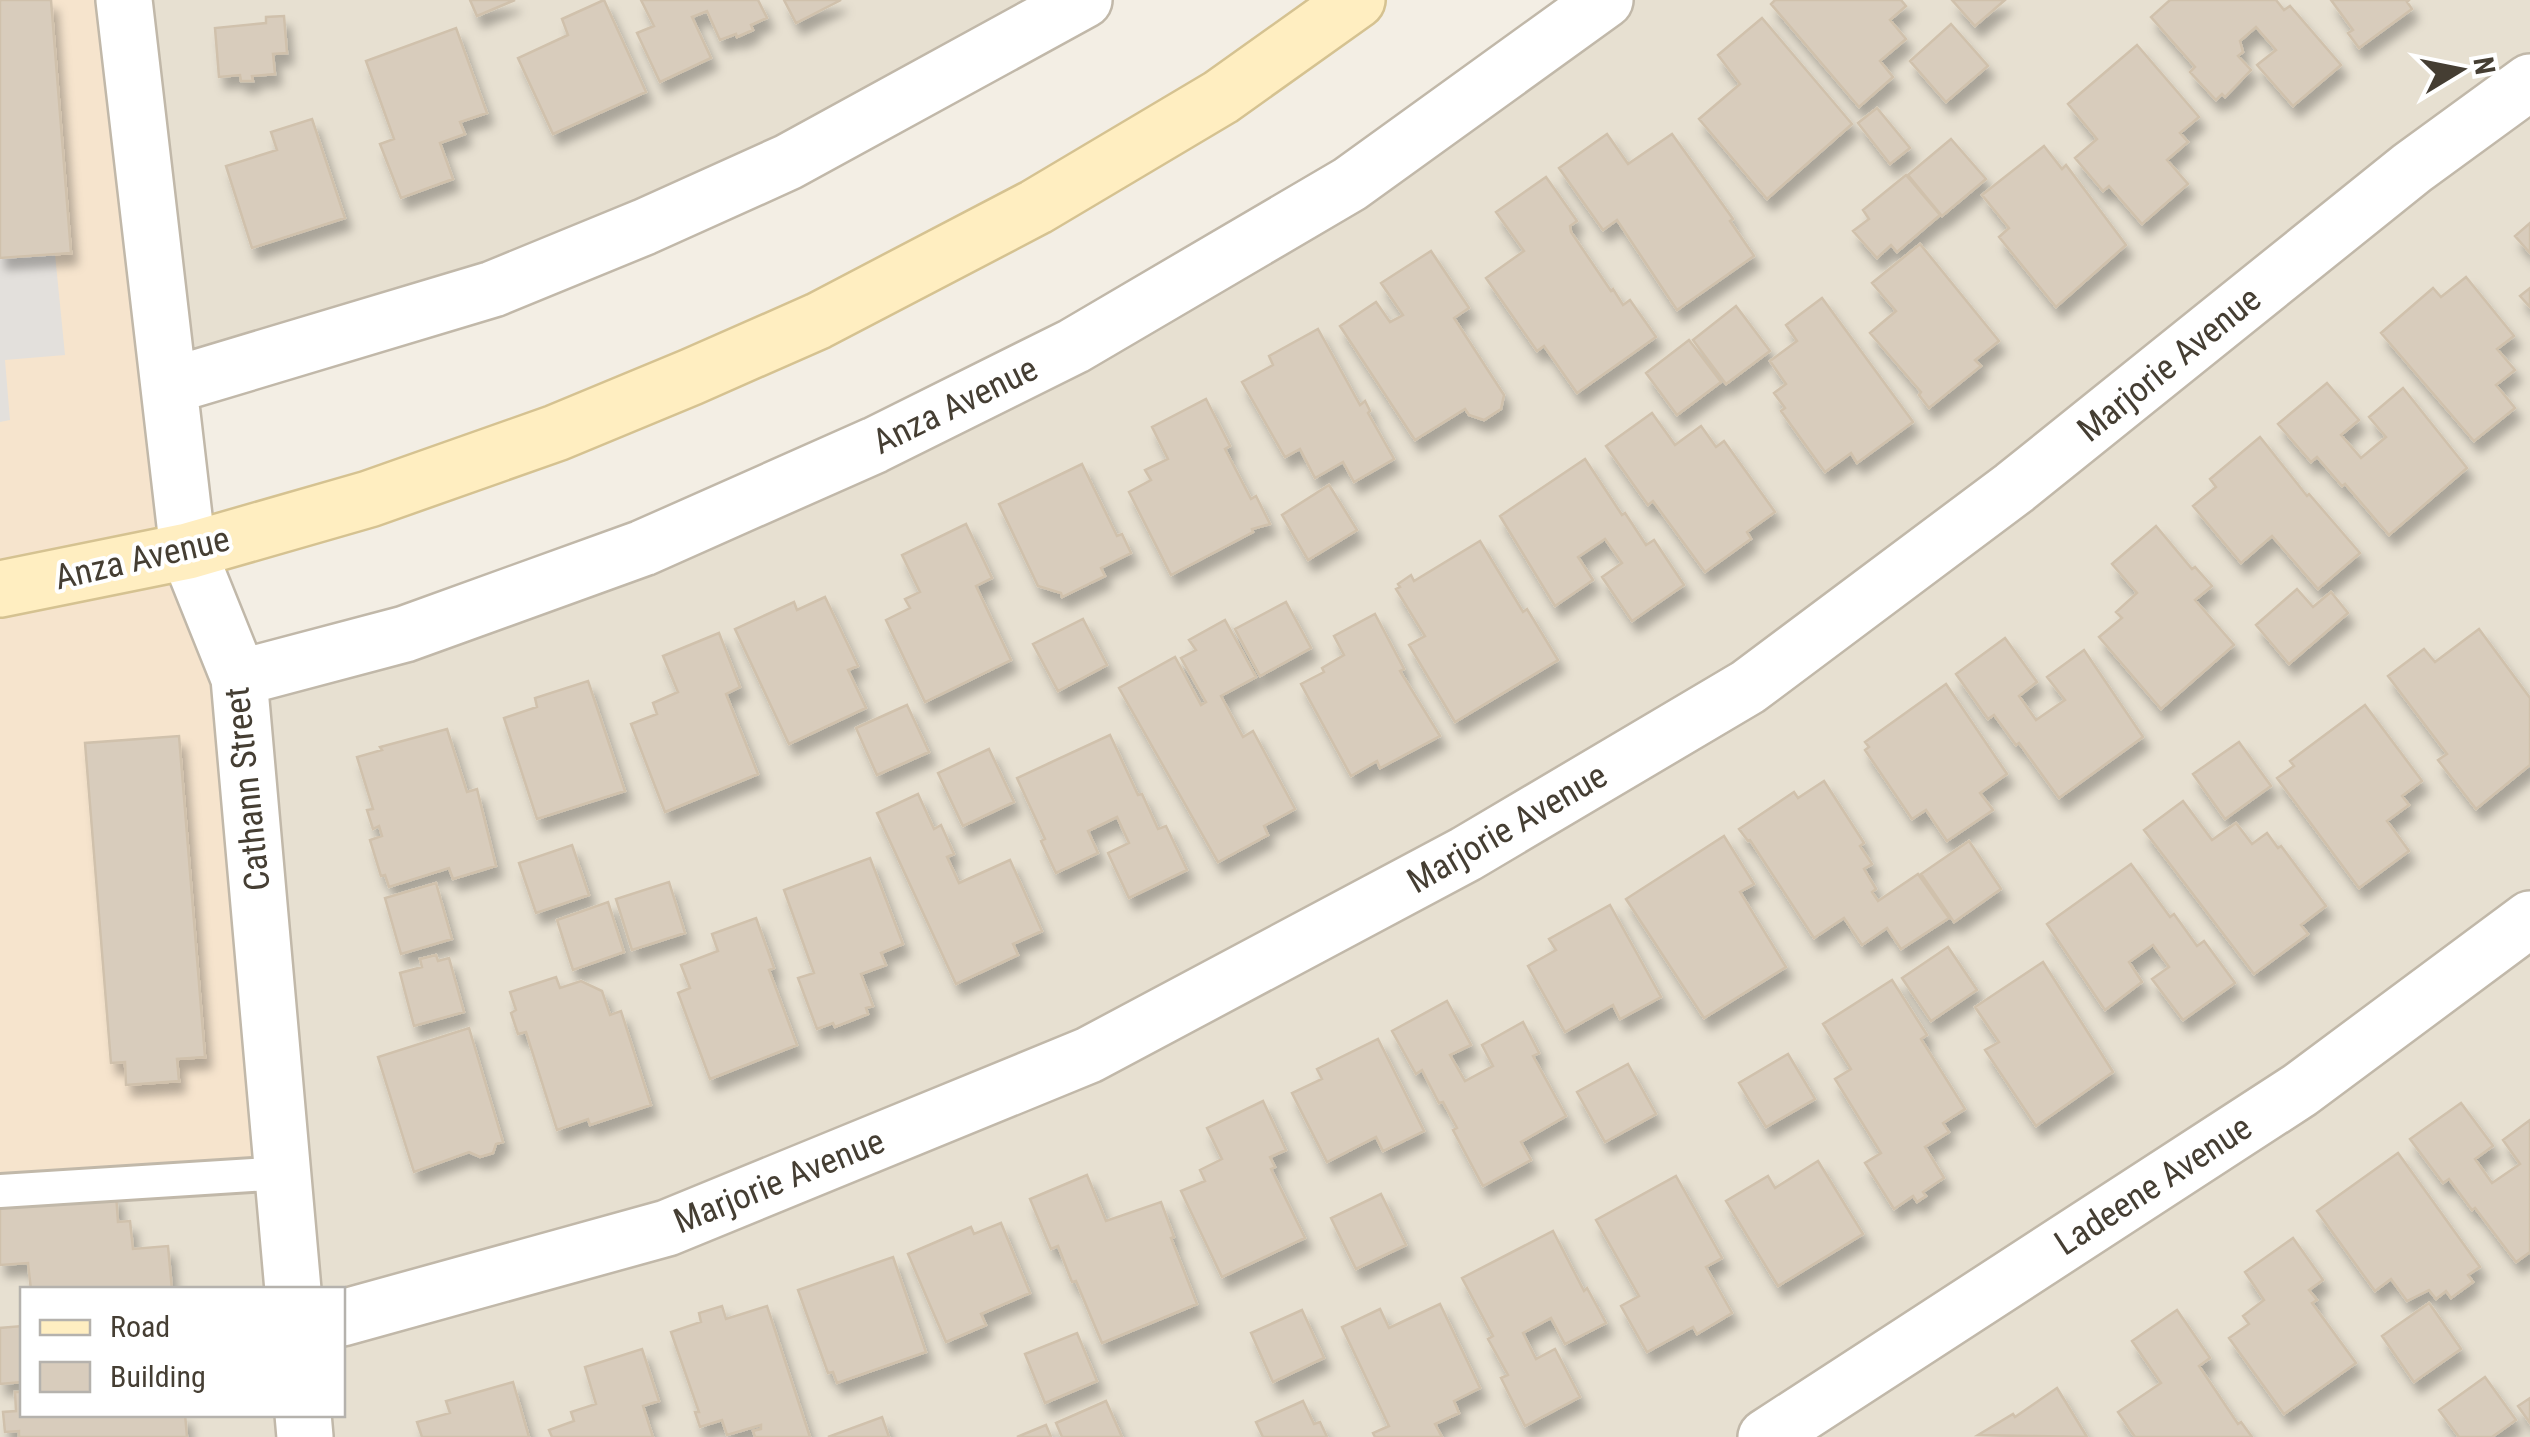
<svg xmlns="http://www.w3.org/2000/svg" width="2530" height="1437" viewBox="0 0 2530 1437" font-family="'Roboto Condensed',sans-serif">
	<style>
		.residential { fill: #e7e0d1; fill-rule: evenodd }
		.commercial { fill: #f6e4cd }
		.parking { fill: #e3e0dc }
		.building { fill: #d8ccbc; stroke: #d0c1ac; stroke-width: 2.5; filter: url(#shadow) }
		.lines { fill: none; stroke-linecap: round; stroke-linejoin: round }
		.service-casing { stroke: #c1b8a9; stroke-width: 38 }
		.minor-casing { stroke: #c1b8a9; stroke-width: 60 }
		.secondary-casing { stroke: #d5c291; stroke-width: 60 }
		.service { stroke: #fff; stroke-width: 32 }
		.minor { stroke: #fff; stroke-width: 55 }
		.secondary { stroke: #ffeec1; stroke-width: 55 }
		.labels { text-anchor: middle; stroke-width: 8; stroke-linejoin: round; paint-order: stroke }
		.street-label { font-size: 35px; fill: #453e33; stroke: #fff }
	</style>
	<defs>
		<filter id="shadow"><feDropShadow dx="6" dy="11" stdDeviation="5" flood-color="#0004"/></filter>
	</defs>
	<rect width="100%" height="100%" fill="#f3eee4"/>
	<path class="residential" d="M 124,0 L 1084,0 L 788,162 L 170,386 Z
		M 1605,0 L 2530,0 L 2530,1437 L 0,1437 L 0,1191 L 239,678 L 875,445 ZM 22,1290 L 342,1290 L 342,1414 L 22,1414 Z"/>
	<path class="commercial" d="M 0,0 L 124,0 L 239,678 L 283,1173 L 0,1191 Z"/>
	<path class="parking" d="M 55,254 L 65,355 L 5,360 L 10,420 L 0,422 L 0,258 Z"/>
	<path class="building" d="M 0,0 L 51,0 L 71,253 L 0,258 Z
		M 470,0 L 515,0 L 477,16 Z
		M 604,0 L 646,92 L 553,134 L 518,58 L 568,35 L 562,19 Z
		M 641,0 L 758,0 L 767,18 L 751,25 L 753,30 L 737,37 L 736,34 L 720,40 L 707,11 L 692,17 L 711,58 L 660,82 L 637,33 L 654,26 Z
		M 784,0 L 841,0 L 796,23 Z
		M 1775,0 L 1901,0 L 1906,6 L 1890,20 L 1906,39 L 1880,61 L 1893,77 L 1859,107 L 1771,4 Z
		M 1952,0 L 2005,0 L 1975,26 Z
		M 2170,0 L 2276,0 L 2284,10 L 2290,6 L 2341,65 L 2293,106 L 2257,65 L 2276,50 L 2256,27 L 2240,41 L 2243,52 L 2238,56 L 2251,70 L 2225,97 L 2222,94 L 2216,100 L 2190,72 L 2195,67 L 2151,17 Z
		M 2331,0 L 2409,0 L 2407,2 L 2412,9 L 2359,48 L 2348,33 L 2353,30 Z
		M 284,16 L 287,53 L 273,54 L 275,74 L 252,76 L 253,81 L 241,81 L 240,75 L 219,77 L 215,28 L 266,23 L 266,17 Z
		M 1762,18 L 1852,124 L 1767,199 L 1699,119 L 1740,84 L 1718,55 Z
		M 1951,24 L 1988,66 L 1946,102 L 1910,61 Z
		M 456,28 L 487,113 L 460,122 L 465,134 L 440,143 L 453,179 L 401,198 L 380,144 L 394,139 L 366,61 Z
		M 2137,45 L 2199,117 L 2180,133 L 2188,142 L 2167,160 L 2188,184 L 2142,224 L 2109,186 L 2103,191 L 2075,158 L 2097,139 L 2068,104 Z
		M 1877,108 L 1910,148 L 1890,164 L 1858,123 Z
		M 312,119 L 345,218 L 252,248 L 226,166 L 277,150 L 271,132 Z
		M 1607,134 L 1628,164 L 1672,134 L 1733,219 L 1730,221 L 1754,256 L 1677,310 L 1617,220 L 1603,230 L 1559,168 Z
		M 1951,139 L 1986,179 L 1942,216 L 1908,175 Z
		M 2044,146 L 2062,169 L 2066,165 L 2126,245 L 2056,307 L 1999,237 L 2009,228 L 1982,195 Z
		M 1906,175 L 1940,215 L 1897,252 L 1891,245 L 1877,258 L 1853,231 L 1869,219 L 1863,210 Z
		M 1546,177 L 1577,221 L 1570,226 L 1571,232 L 1611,291 L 1613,289 L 1623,305 L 1630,300 L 1656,337 L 1577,393 L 1544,346 L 1537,351 L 1486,278 L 1524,251 L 1496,212 Z
		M 2530,223 L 2530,253 L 2515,236 Z
		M 1920,244 L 1999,341 L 1975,360 L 1981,366 L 1929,408 L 1919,395 L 1921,392 L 1870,333 L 1896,311 L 1872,283 Z
		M 1431,251 L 1469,308 L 1454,318 L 1504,395 L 1501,409 L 1484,420 L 1469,415 L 1465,409 L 1415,440 L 1340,326 L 1376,302 L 1390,322 L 1403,315 L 1381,283 Z
		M 2466,277 L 2514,336 L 2497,349 L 2515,370 L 2496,385 L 2515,408 L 2474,441 L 2381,333 L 2433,288 L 2441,297 Z
		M 2530,288 L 2530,307 L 2520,296 Z
		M 1822,298 L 1913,422 L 1857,463 L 1851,453 L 1825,472 L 1781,411 L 1785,408 L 1774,393 L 1786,384 L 1770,361 L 1797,341 L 1786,325 Z
		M 1736,306 L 1770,351 L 1726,384 L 1693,340 Z
		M 1318,329 L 1360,405 L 1365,401 L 1370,411 L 1368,413 L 1394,459 L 1354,482 L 1343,462 L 1315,478 L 1300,449 L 1285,457 L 1242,382 L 1273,365 L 1269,356 Z
		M 1689,340 L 1721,382 L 1677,415 L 1646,373 Z
		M 2327,383 L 2359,420 L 2341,435 L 2361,458 L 2386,437 L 2369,417 L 2403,388 L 2467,468 L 2389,535 L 2345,484 L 2342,486 L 2317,457 L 2311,462 L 2278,424 Z
		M 1206,399 L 1230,446 L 1225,449 L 1251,499 L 1256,496 L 1270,524 L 1252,529 L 1253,532 L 1171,575 L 1129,492 L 1151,480 L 1145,470 L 1168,459 L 1152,427 Z
		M 1652,413 L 1675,445 L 1701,426 L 1716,447 L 1724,441 L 1775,512 L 1747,532 L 1751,539 L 1705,572 L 1653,501 L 1648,505 L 1606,446 Z
		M 2260,437 L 2307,496 L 2309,494 L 2360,553 L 2318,589 L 2272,536 L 2241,563 L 2193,506 L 2216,487 L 2210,479 Z
		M 1585,459 L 1622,515 L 1625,513 L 1646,545 L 1654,540 L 1684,585 L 1632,621 L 1602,577 L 1622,563 L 1605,539 L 1578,557 L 1593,580 L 1555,606 L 1500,516 Z
		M 1082,464 L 1117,536 L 1122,534 L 1131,553 L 1101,568 L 1105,576 L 1062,597 L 1061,593 L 1038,586 L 999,504 Z
		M 1329,485 L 1357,530 L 1308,560 L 1282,515 Z
		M 966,524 L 992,578 L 976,586 L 1011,660 L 925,702 L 886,620 L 910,608 L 905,599 L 920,592 L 902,555 Z
		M 2156,526 L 2192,569 L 2195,567 L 2212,586 L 2195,600 L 2234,645 L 2161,709 L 2099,637 L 2122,618 L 2116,612 L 2137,593 L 2112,564 Z
		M 1480,541 L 1523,612 L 1527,609 L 1558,660 L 1455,722 L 1409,645 L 1425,636 L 1396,589 L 1400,587 L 1398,584 L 1411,575 L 1414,581 Z
		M 2297,589 L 2313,607 L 2331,592 L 2348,613 L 2289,664 L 2256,625 Z
		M 825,597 L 858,666 L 848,670 L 866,708 L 789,744 L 735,629 L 794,602 L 797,610 Z
		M 1286,602 L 1311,648 L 1260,676 L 1235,629 Z
		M 1375,614 L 1404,669 L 1400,671 L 1440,736 L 1380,768 L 1377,761 L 1351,776 L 1301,684 L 1324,672 L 1322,668 L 1344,655 L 1334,636 Z
		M 1083,619 L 1107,665 L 1058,691 L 1033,644 Z
		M 1225,620 L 1256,677 L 1221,696 L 1243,737 L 1253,731 L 1295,809 L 1264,826 L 1268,835 L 1218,862 L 1119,688 L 1175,657 L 1201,705 L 1206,702 L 1181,658 L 1196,650 L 1189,640 Z
		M 2479,629 L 2530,698 L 2530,765 L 2476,809 L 2438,760 L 2447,754 L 2388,676 L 2424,649 L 2435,662 Z
		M 719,633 L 740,687 L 726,694 L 758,774 L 665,812 L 631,724 L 657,714 L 653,703 L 678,692 L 663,656 Z
		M 2005,638 L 2037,682 L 2019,696 L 2036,720 L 2065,700 L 2047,677 L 2084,650 L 2143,737 L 2059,798 L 2019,743 L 2016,745 L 1994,715 L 1988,719 L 1956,674 Z
		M 588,681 L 625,791 L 537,819 L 504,718 L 537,707 L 535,698 Z
		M 1946,684 L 2007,774 L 1980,793 L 1993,810 L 1947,841 L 1926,810 L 1912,819 L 1865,750 L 1869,747 L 1865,742 Z
		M 907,705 L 929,752 L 877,775 L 856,728 Z
		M 2365,705 L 2422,781 L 2402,796 L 2409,805 L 2387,821 L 2409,851 L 2359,888 L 2277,778 L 2294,766 L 2290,761 Z
		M 447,729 L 467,792 L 477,789 L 496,866 L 453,879 L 449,868 L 389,887 L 385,875 L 381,876 L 370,840 L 382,836 L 379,826 L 373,829 L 367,810 L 373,809 L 357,757 L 382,750 L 380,747 Z
		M 1110,735 L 1138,795 L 1142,794 L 1158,829 L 1166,826 L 1187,870 L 1129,898 L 1108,853 L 1129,843 L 1117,817 L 1088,831 L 1098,853 L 1056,873 L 1041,841 L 1045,839 L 1017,778 Z
		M 179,736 L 205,1057 L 177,1059 L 179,1081 L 126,1085 L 125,1062 L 111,1063 L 85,743 Z
		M 2239,742 L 2271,786 L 2225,819 L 2193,774 Z
		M 989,749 L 1014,802 L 963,826 L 938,773 Z
		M 1824,781 L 1864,843 L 1860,846 L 1872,864 L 1864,869 L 1876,889 L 1872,892 L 1878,901 L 1918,874 L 1949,918 L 1901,949 L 1887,928 L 1862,945 L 1844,918 L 1814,938 L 1750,840 L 1748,841 L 1739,829 L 1794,792 L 1798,798 Z
		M 918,794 L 934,829 L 941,825 L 954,854 L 947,857 L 959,883 L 1010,860 L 1042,931 L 1013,944 L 1018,955 L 956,984 L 877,813 Z
		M 2183,801 L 2212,840 L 2236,823 L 2252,844 L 2267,833 L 2278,848 L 2281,846 L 2326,906 L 2301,925 L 2308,934 L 2254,974 L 2144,830 Z
		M 1724,836 L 1754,884 L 1740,892 L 1786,967 L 1704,1018 L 1626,899 Z
		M 1969,841 L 2001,889 L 1954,922 L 1921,874 Z
		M 572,845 L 589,895 L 536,913 L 519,863 Z
		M 870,858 L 903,944 L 881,953 L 886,965 L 861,974 L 873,1006 L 866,1008 L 868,1014 L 835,1027 L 833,1023 L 817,1029 L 798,978 L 814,973 L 784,890 Z
		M 2131,864 L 2170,917 L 2174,914 L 2197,946 L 2204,941 L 2235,983 L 2183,1020 L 2152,979 L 2169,967 L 2153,945 L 2129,962 L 2142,982 L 2105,1010 L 2047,924 Z
		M 669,882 L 685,933 L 632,950 L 616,899 Z
		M 436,883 L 452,939 L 401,954 L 385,898 Z
		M 608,902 L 624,952 L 573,970 L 557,920 Z
		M 1610,905 L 1661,997 L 1620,1019 L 1613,1005 L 1565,1032 L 1528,966 L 1556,950 L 1549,939 Z
		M 756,918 L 774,968 L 769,970 L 797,1045 L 710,1079 L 678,993 L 690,988 L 681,965 L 718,951 L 712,934 Z
		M 1948,947 L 1977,990 L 1931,1021 L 1902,978 Z
		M 436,955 L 438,961 L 449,958 L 464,1012 L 414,1026 L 400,973 L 422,967 L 420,959 Z
		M 2043,962 L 2113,1072 L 2036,1126 L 1985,1050 L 1999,1042 L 1975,1007 Z
		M 556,977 L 560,988 L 581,981 L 602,991 L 610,1015 L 621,1011 L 651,1105 L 590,1125 L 588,1119 L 557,1130 L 526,1032 L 518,1034 L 511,1013 L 516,1010 L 510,992 Z
		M 1892,980 L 1927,1035 L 1921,1039 L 1965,1109 L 1943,1123 L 1949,1132 L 1925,1147 L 1944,1178 L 1923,1192 L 1926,1196 L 1917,1202 L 1913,1196 L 1894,1209 L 1865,1163 L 1881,1153 L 1835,1079 L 1851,1069 L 1823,1024 Z
		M 1447,1001 L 1471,1045 L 1450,1055 L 1465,1081 L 1493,1066 L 1482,1045 L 1523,1022 L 1539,1053 L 1533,1056 L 1566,1116 L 1521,1142 L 1531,1160 L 1483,1186 L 1453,1130 L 1457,1128 L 1443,1102 L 1439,1103 L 1422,1070 L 1416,1074 L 1392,1031 Z
		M 469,1028 L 503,1142 L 496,1144 L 493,1153 L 480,1157 L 469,1152 L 414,1172 L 378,1057 Z
		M 1378,1039 L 1424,1131 L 1383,1151 L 1376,1137 L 1327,1162 L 1292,1093 L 1322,1079 L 1317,1069 Z
		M 1788,1054 L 1815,1099 L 1766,1127 L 1739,1083 Z
		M 1628,1064 L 1656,1114 L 1605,1142 L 1577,1092 Z
		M 1263,1101 L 1286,1150 L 1270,1157 L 1275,1167 L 1271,1169 L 1305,1238 L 1222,1277 L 1181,1191 L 1205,1181 L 1200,1170 L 1222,1159 L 1207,1128 Z
		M 2461,1103 L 2493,1146 L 2475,1159 L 2492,1183 L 2520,1164 L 2503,1140 L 2530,1120 L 2530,1252 L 2516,1262 L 2475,1208 L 2472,1210 L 2449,1179 L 2443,1183 L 2410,1139 Z
		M 2398,1153 L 2480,1267 L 2468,1275 L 2473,1282 L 2451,1298 L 2446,1291 L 2436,1299 L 2429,1290 L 2407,1301 L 2391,1279 L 2375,1291 L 2317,1211 Z
		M 1818,1161 L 1863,1234 L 1778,1286 L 1726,1201 L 1768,1176 L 1775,1188 Z
		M 1087,1175 L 1106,1221 L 1161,1202 L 1174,1237 L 1171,1238 L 1197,1304 L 1102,1343 L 1076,1281 L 1072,1282 L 1058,1246 L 1051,1249 L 1030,1199 Z
		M 1676,1176 L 1722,1258 L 1706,1267 L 1732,1313 L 1697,1334 L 1693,1327 L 1647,1352 L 1621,1306 L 1639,1296 L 1596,1220 Z
		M 116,1194 L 118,1222 L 130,1221 L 133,1249 L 168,1246 L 172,1290 L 31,1290 L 28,1263 L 0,1265 L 0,1204 Z
		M 1381,1194 L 1406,1245 L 1356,1269 L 1331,1218 Z
		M 1001,1223 L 1030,1293 L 981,1314 L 986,1325 L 946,1342 L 908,1254 L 971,1227 L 974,1234 Z
		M 1553,1231 L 1584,1291 L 1587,1288 L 1606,1323 L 1565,1344 L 1551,1318 L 1523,1333 L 1536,1359 L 1555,1349 L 1580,1397 L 1525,1426 L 1501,1378 L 1508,1375 L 1488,1339 L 1493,1336 L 1462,1278 Z
		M 2293,1238 L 2323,1280 L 2309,1290 L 2317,1300 L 2312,1303 L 2356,1363 L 2284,1414 L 2229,1338 L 2249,1324 L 2243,1316 L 2264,1300 L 2245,1272 Z
		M 893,1257 L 926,1352 L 837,1383 L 833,1372 L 828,1373 L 798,1290 Z
		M 2429,1303 L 2461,1349 L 2414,1382 L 2382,1336 Z
		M 1440,1304 L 1480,1388 L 1454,1401 L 1459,1413 L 1435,1424 L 1442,1437 L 1375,1437 L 1373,1433 L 1389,1426 L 1342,1327 L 1380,1309 L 1389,1328 Z
		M 722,1306 L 726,1319 L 767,1306 L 810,1437 L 755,1437 L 753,1431 L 761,1429 L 761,1425 L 727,1435 L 722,1420 L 700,1427 L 695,1412 L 699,1412 L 671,1332 L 701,1322 L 699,1313 Z
		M 1302,1310 L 1324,1358 L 1273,1382 L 1251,1333 Z
		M 2177,1310 L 2210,1358 L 2199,1366 L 2238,1424 L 2241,1422 L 2252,1437 L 2135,1437 L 2118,1412 L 2161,1383 L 2132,1341 Z
		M 22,1326 L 22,1382 L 0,1384 L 0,1328 Z
		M 1077,1333 L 1097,1381 L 1045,1403 L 1025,1354 Z
		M 642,1349 L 659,1401 L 643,1406 L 653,1437 L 552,1437 L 549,1430 L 574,1421 L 571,1412 L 596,1404 L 585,1367 Z
		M 2485,1377 L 2516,1420 L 2492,1437 L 2459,1437 L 2439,1410 Z
		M 513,1382 L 529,1437 L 422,1437 L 417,1422 L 450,1413 L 446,1401 Z
		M 2057,1388 L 2087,1437 L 1978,1435 L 2013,1414 L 2015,1417 Z
		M 15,1392 L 22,1392 L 22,1414 L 185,1414 L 187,1437 L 19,1437 L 19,1431 L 5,1432 L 3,1412 L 16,1411 Z
		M 2530,1398 L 2530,1423 L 2518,1406 Z
		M 1106,1401 L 1122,1437 L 1062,1437 L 1056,1423 Z
		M 1303,1401 L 1314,1424 L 1320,1422 L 1327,1437 L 1263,1437 L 1256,1422 Z
		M 882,1417 L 889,1437 L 828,1437 Z
		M 1046,1425 L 1051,1437 L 1017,1437 Z"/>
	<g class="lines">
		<defs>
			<path id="service" d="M 0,1191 L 283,1173"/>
			<path id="minor" d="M 124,0 L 188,551 L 239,678 L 293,1290
				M 170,386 L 493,289 L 644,227 L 788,162 L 1084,0
				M 239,678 L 405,634 L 643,548 L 875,445 L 1074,346 L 1350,184 L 1605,0
				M 342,1318 L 667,1228 L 1089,1055 L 1466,854 L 1748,687 L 2014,488 L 2412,168 L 2530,82
				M 303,1414 L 305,1437
				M 1766,1437 L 2300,1090 L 2530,919"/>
			<path id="secondary" d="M 0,589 L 188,551 L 369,499 L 556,433 L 691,377 L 818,321 L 1036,207 L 1221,97 L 1357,0"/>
		</defs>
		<use href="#service" class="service-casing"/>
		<use href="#minor" class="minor-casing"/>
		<use href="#secondary" class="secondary-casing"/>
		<use href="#service" class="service"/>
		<use href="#minor" class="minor"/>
		<use href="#secondary" class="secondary"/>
	</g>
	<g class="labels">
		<g class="street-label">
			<text transform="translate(2169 364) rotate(-39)" y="12">Marjorie Avenue</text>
			<text transform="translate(955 405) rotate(-26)" y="12">Anza Avenue</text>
			<text transform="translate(142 558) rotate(-13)" y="12">Anza Avenue</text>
			<text transform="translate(247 789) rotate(-96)" y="12">Cathann Street</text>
			<text transform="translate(1507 828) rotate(-30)" y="12">Marjorie Avenue</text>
			<text transform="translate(779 1181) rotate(-22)" y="12">Marjorie Avenue</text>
			<text transform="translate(2153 1185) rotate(-33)" y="12">Ladeene Avenue</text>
		</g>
	</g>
	<rect x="20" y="1287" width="325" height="130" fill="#ffffff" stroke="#b5b2ad" stroke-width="2.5"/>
	<rect x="40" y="1320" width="50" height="15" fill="#ffeec1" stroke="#b5b2ad" stroke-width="2.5"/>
	<text x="110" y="1337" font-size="30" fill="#453e33">Road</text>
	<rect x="40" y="1362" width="50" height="30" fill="#d8ccbc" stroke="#b5b2ad" stroke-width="2.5"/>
	<text x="110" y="1387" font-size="30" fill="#453e33">Building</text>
	<g transform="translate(2460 70) rotate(80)" stroke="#ffffff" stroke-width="8" paint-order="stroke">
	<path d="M0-8L18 38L0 25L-18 38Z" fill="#453e33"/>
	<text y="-15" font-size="28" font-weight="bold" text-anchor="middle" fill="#453e33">N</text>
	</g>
</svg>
